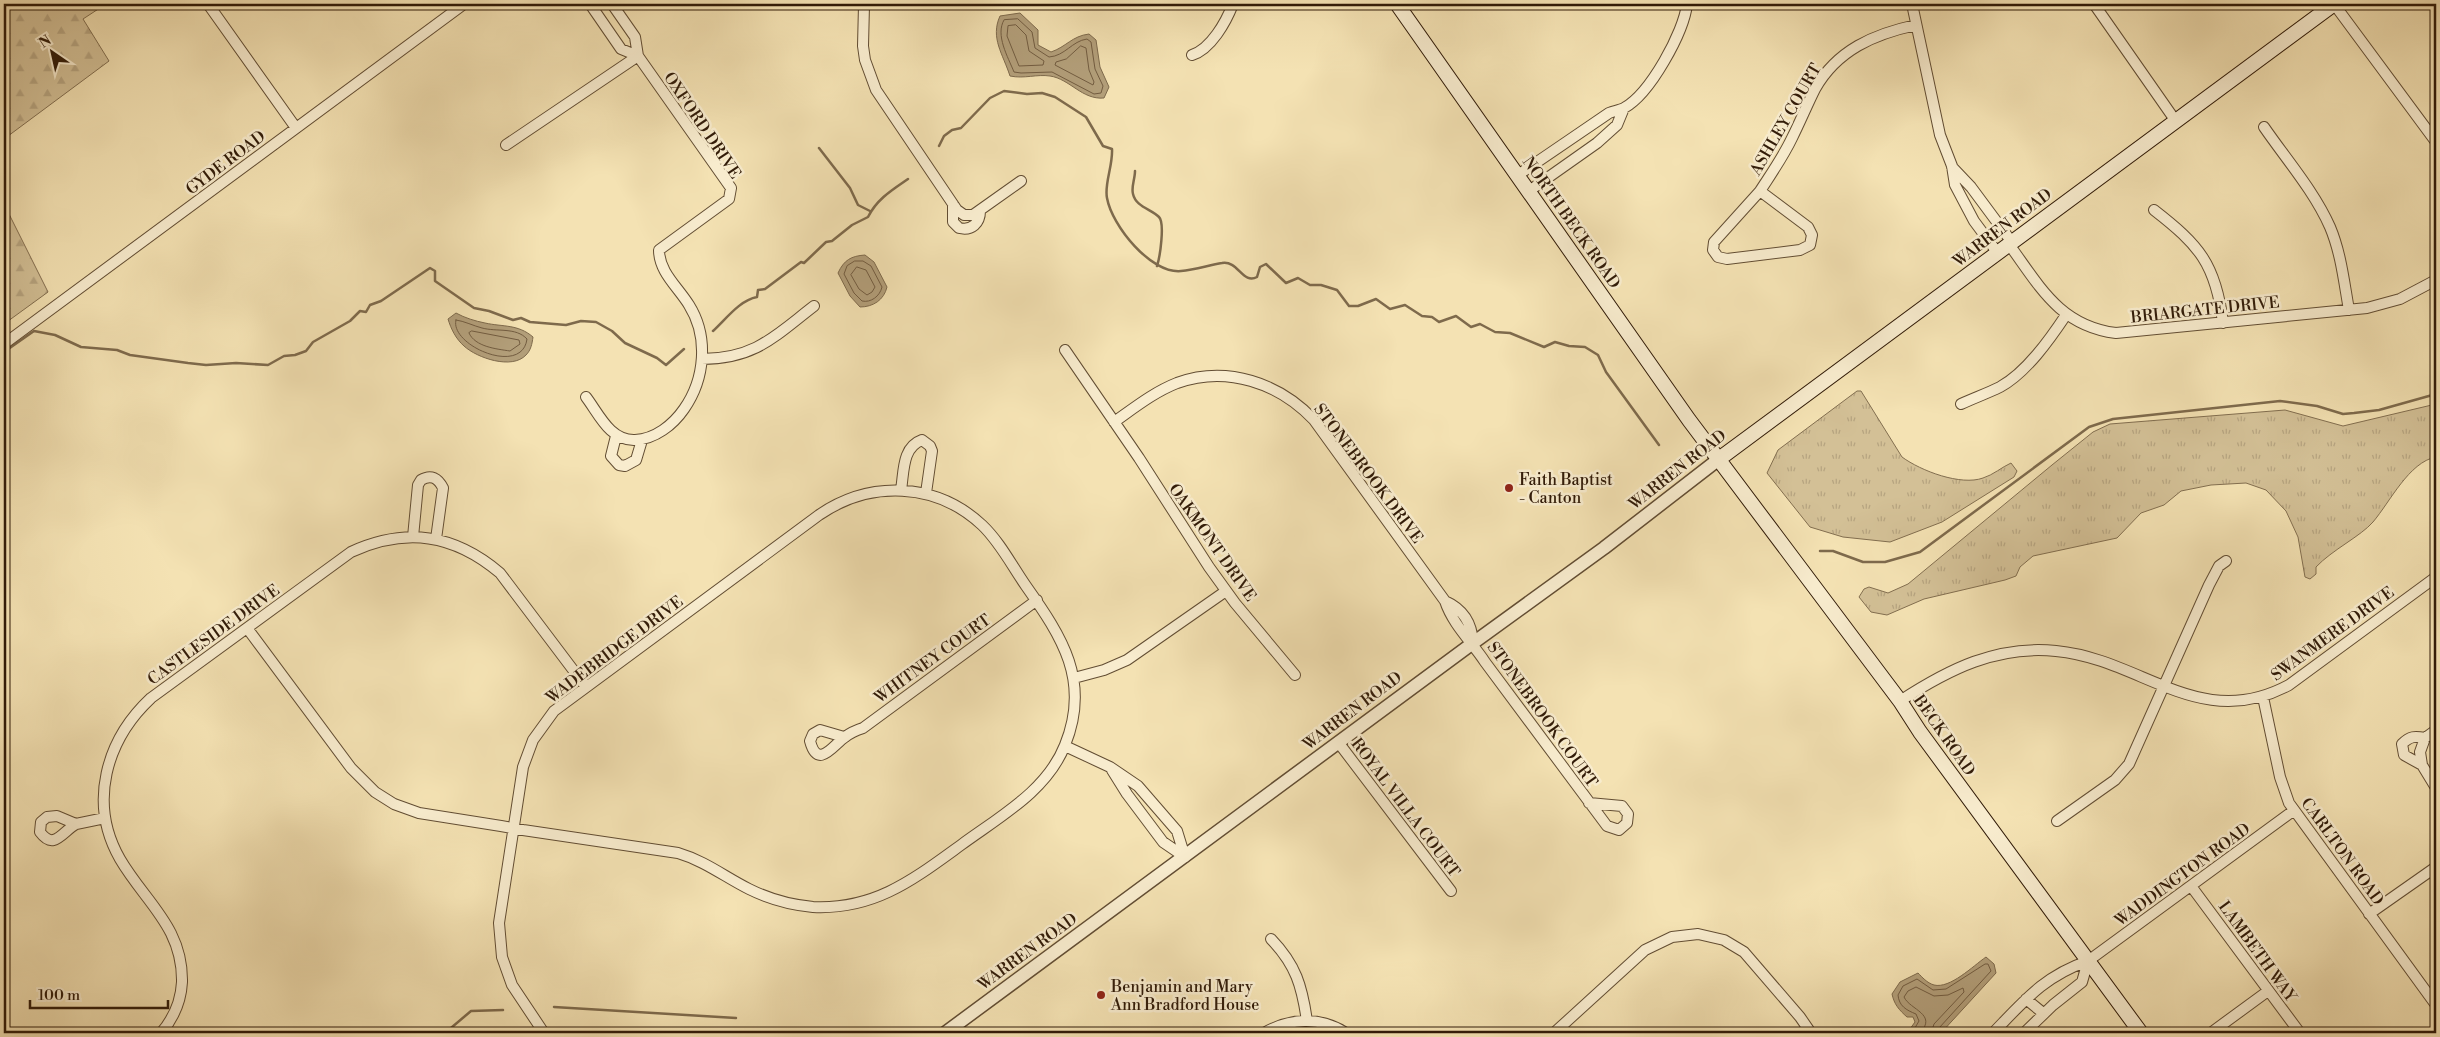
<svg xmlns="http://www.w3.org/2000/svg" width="2440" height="1037" viewBox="0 0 2440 1037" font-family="'Libre Bodoni',serif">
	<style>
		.grass { fill: url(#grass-tufts); stroke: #826e4f }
		.forest { fill: url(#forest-firs); stroke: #826e4f }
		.water { fill: #b29e79; stroke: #7e6a4c }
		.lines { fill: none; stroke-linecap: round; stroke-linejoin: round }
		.shore { stroke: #725c40; stroke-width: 1 }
		.stream { stroke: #7e6a4c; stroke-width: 2.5 }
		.minor-casing { stroke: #624d33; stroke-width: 12 }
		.tertiary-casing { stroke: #624d33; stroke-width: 15 }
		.secondary-casing { stroke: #311b08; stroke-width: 16 }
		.minor { stroke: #f8ecce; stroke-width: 10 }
		.tertiary { stroke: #f8ecce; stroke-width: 12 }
		.secondary { stroke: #f8ecce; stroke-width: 14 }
		.poi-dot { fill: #8f2418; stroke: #f8ecce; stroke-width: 2 }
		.labels { text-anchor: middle; stroke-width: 5; stroke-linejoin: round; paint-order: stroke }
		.street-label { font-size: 16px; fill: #311b08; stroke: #f8ecce }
		.poi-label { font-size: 16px; fill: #311b08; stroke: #f8ecce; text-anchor: start }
	</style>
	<defs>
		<pattern id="grass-tufts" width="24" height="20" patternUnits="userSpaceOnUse" patternTransform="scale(1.25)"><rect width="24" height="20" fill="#d3c096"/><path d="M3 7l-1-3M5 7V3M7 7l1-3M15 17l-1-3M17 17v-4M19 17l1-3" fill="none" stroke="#b6a480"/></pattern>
		<pattern id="forest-firs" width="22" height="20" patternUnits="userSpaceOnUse" patternTransform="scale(1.25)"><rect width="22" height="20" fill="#d3c096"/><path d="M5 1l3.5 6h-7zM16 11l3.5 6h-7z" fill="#b6a480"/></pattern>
	</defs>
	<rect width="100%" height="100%" fill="#f4e2b3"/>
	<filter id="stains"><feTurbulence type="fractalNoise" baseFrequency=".004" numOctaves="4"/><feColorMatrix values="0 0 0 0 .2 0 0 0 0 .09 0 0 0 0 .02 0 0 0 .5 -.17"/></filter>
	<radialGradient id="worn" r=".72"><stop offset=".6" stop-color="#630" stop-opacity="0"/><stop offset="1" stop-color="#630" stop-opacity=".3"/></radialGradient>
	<path class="grass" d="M 1857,391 L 1861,391 L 1902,457 C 1921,471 1961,486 1983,478 C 1993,475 2002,467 2011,463 L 2017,471 L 2014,477 L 1942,522 L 1890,542 L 1843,537 L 1810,527 L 1767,473 L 1778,450 Z
		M 2436,404 L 2436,457 C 2409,462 2390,502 2373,522 C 2361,536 2332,550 2316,567 L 2316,574 L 2310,579 L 2305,577 L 2298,537 L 2286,511 L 2266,490 L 2246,483 L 2211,485 L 2181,491 L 2164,505 L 2141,513 L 2117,538 L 2033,556 L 2020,567 L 2016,576 L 2005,580 L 1924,599 L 1887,615 L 1871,612 L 1859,597 L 1864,589 L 1869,587 L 1888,593 L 1908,584 L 2052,465 L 2093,432 L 2110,424 L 2285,410 L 2343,426 Z"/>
	<path class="forest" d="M 4,4 L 106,4 L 83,19 L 109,61 L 4,139 Z
		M 4,204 L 48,292 L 4,324 Z"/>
	<path class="water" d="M 1020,13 L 1038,30 L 1038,45 L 1051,52 C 1066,47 1072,36 1089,34 L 1096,40 L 1100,67 L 1109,87 L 1104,98 C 1082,100 1070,79 1050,76 C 1037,74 1024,79 1010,76 C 1003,54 990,38 1000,16 Z
		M 865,255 L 874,262 L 887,287 C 884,300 873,307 860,307 L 850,296 L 838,273 C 844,260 851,256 865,255 Z
		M 456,313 C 465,318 475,321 485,323 C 503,327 518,324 533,337 C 532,344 531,350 526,355 C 512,370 477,358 464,346 C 456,339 451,329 448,319 Z
		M 1986,957 L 1994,964 L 1996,973 L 1941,1033 L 1907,1033 L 1915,1022 L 1913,1017 L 1907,1017 C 1899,1010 1894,1004 1892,994 L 1900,982 L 1918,973 C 1922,977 1927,983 1934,985 C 1950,989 1973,966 1986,957 Z"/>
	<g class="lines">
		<path class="shore" d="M 1018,19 L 1032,32 L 1035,48 L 1049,57 C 1065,56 1072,41 1087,39 L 1091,42 L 1095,69 L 1103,86 L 1101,93 L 1094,94 L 1052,72 L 1021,73 L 1014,72 C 1008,57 995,35 1004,20 Z
			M 1016,25 L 1026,35 L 1029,51 L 1044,61 L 1043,65 L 1019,66 L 1007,36 L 1008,26 Z
			M 1081,46 L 1086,48 L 1089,70 L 1094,82 L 1093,85 L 1055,65 L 1056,62 L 1066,59 Z
			M 855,261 L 863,261 L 871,266 L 882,287 C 880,296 871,303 862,301 L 854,293 L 844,274 L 847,266 Z
			M 857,267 L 866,270 L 875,287 L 872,292 L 867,295 L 859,289 L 851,275 Z
			M 456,320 C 464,321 474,326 482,328 C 497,332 516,327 527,339 C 522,377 449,345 456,320 Z
			M 472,331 L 519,340 L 520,344 L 510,351 C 497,349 475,347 469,333 Z
			M 1912,1033 L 1919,1021 L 1916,1014 C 1906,1010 1899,1006 1898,995 L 1903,986 L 1917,979 L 1933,990 L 1946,989 L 1985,964 L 1988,964 L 1991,971 L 1939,1028 L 1938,1033
			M 1920,1033 C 1938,1014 1910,1010 1904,997 L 1908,991 L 1916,987 L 1934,996 L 1948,995 L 1963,988 L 1964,992 L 1934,1024 L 1931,1033"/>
		<path class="stream" d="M 939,146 L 944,136 L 952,130 L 961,128 L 990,98 L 1004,91 L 1027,94 L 1042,93 L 1055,97 L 1086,117 L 1103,146 L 1112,149 C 1113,166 1104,184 1107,198 C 1112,226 1151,274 1181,271 C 1195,270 1209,265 1222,263 C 1238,260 1243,285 1257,277 L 1260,267 L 1266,264 L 1286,283 L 1298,278 L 1310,285 L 1321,285 L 1337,290 L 1349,306 L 1358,306 L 1376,299 L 1390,309 L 1405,305 L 1422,316 L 1432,317 L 1439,322 L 1456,316 L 1471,327 L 1480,324 L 1495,332 L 1510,333 L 1544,347 L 1555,342 L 1569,346 L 1585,347 L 1598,355 L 1606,372 L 1659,445
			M 819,148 L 850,188 L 858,205 L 870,211
			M 1135,171 C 1135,179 1131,187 1133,194 C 1136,207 1151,209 1159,217 C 1165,223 1160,257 1157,266
			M 713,331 C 726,319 740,300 757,297 L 758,290 L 765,289 L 801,262 L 804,263 L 826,242 L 832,241 L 852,225 L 868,217 C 877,199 892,190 908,179
			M 4,352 L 34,331 L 55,335 L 81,347 L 117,350 L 130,355 L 188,363 L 206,365 L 236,363 L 268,365 L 284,356 L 295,355 L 306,351 L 313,342 L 350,321 L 360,311 L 366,312 L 370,305 L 381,301 L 430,268 L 435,271 L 435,281 L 474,308 L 489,311 L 513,320 L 521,318 L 530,322 L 566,325 L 581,321 L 596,322 L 612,331 L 625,343 L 657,358 L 666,365 L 684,349
			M 1820,551 L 1833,551 L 1863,562 L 1885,562 L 1920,552 L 2089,427 L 2113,419 L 2280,401 L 2317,406 L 2343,414 L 2354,413 L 2379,410 L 2436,394
			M 554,1007 L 736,1018
			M 445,1033 L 471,1011 L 503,1010"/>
		<defs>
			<path id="minor" d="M 208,4 L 296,128
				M 590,4 L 621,49 L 638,56
				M 859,4 L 893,4
				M 1912,4 L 1940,135 L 1952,166 L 1955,185 L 1974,221 L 1997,252
				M 2094,4 L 2175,120
				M 2334,4 L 2436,142
				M 864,5 L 863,46 L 865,60 L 876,90 L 957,210 L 964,215 L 973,215 L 1021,181
				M 1192,55 C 1211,49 1226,22 1233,4
				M 2264,127 C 2286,159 2314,191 2330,227 C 2341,253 2344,282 2349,310
				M 506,145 L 638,56
				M 1952,167 L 1971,187 L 2011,241
				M 1518,175 L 1609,113 C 1614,111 1620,110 1624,108 C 1650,94 1684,32 1687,4
				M 1529,191 L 1597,143 L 1617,125 L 1624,108
				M 1760,191 L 1808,227 L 1812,235 L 1810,245 L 1800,250 L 1727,259 L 1718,257 L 1713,250 L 1714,242 Z
				M 1760,191 C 1771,174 1783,157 1792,138 C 1800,122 1807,105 1815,89 C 1837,50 1874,34 1916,25
				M 953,204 L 953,222 L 959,228 C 972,231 980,223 980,211
				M 2154,210 C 2199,245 2216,264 2223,323
				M 2008,243 C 2039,285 2059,326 2116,333 L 2367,308 L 2400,299 L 2436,280
				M 4,344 L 464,4
				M 1065,350 L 1139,458 L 1209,567 L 1235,603 L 1295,675
				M 702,359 C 755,359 775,336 814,306
				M 586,397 C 599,414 610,441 635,440 C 655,439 673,425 684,409 C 705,379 709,337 689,305 C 678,287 659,272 659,250 L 729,199 L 731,188 L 638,56 L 635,37 L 612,4
				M 1961,404 C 1974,398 1988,393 2000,387 C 2026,373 2050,339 2066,315
				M 1114,422 C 1134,408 1154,392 1177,383 C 1227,365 1279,383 1314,420 L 1445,601 C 1453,625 1472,642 1485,662 L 1607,826 L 1619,830 L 1627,823 L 1628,814 L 1622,806 L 1589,803
				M 616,436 L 611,456 L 619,465 L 625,466 L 636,460 L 642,440
				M 901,490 C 904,472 902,447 922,440 L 930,446 L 932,451 L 926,493
				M 413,537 L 418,485 L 421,480 C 431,474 438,478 443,488 L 436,539
				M 1445,601 C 1463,609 1472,623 1473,643
				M 247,628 L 351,768 L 375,792 L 394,804 L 419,813 L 501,826 L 523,830 L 678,853 C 705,861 725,877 749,889 C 769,899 791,905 813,907 C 875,910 914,879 961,845 C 999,817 1047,791 1065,745 C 1091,681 1062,637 1026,586 C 1012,566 1000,542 982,525 C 936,482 870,480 819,515 L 554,711 L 533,740 L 523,767 L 499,923 L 502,957 L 512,985 L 544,1033
				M 1074,678 L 1104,670 L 1127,660 L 1226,591
				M 2263,697 L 2280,777 L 2289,803 L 2436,1005
				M 1900,701 C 1949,669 1997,645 2056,651 C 2142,659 2200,733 2289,685 L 2436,577
				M 2436,730 L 2425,738 C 2415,736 2410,736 2402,744 L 2404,755 L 2422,765 L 2436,788
				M 844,737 L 820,730 L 813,734 L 810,741 C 818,771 834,744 845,737 C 850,733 857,730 863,728 L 1037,600
				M 1338,742 L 1451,891
				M 1065,746 L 1110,767 L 1138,786 L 1177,831 L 1185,857
				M 2422,765 L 2420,752 L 2425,738
				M 1112,770 L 1127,794 L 1163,842 L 1185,857
				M 2057,821 L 2115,780 L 2129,764 L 2209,585 L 2219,566 L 2226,561
				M 76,824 C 62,832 54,851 40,832 L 41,822 L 47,817 L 57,816 L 76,824 L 105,818
				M 2191,886 L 2300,1033
				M 2369,914 L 2436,867
				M 1271,939 C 1296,965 1302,986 1307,1021
				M 2026,999 L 2043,1013
				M 2212,1032 L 2268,991
				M 161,1033 C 173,1019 181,1001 182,982 C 183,927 145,902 120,859 C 88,803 106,740 151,698 L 351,552 C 406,527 454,534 500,573 L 586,687
				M 1264,1033 C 1290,1018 1320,1016 1346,1033
				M 1554,1033 L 1645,950 L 1672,937 L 1698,934 L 1724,940 L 1744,952 L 1800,1017 L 1811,1033
				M 1993,1033 C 2024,1001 2044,976 2088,961 L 2293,811
				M 2024,1033 L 2053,1005 L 2082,982 L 2088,961"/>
			<path id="tertiary" d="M 945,1033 L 1473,643 L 1604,548 L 1719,459"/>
			<path id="secondary" d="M 1397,4 L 1689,420 L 1900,701 L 1920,732 L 2141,1033
				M 1719,459 L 2334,4"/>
		</defs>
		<use href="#minor" class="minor-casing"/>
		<use href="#tertiary" class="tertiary-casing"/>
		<use href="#secondary" class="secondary-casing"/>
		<use href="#minor" class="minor"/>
		<use href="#tertiary" class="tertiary"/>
		<use href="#secondary" class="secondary"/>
	</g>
	<g class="poi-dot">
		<circle cx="1509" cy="488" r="5"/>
		<circle cx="1101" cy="995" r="5"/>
	</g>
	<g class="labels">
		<g class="street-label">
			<text transform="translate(1785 119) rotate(-60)" y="6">ASHLEY COURT</text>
			<text transform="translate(703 125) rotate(56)" y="6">OXFORD DRIVE</text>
			<text transform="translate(225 162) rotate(-37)" y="6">GYDE ROAD</text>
			<text transform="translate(1572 222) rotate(55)" y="6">NORTH BECK ROAD</text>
			<text transform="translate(2002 227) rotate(-37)" y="6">WARREN ROAD</text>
			<text transform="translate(2205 309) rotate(-6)" y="6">BRIARGATE DRIVE</text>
			<text transform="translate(1677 469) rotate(-38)" y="6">WARREN ROAD</text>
			<text transform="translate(1369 473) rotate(53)" y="6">STONEBROOK DRIVE</text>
			<text transform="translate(1213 542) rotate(55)" y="6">OAKMONT DRIVE</text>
			<text transform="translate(2332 633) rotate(-36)" y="6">SWANMERE DRIVE</text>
			<text transform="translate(213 634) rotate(-36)" y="6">CASTLESIDE DRIVE</text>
			<text transform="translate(614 649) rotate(-37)" y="6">WADEBRIDGE DRIVE</text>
			<text transform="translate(932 658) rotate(-36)" y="6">WHITNEY COURT</text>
			<text transform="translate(1352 710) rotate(-37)" y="6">WARREN ROAD</text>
			<text transform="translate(1543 714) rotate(54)" y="6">STONEBROOK COURT</text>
			<text transform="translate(1945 735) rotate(55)" y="6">BECK ROAD</text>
			<text transform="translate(1406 807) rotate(53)" y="6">ROYAL VILLA COURT</text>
			<text transform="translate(2343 851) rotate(54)" y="6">CARLTON ROAD</text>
			<text transform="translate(2182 874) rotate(-36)" y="6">WADDINGTON ROAD</text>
			<text transform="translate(1027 951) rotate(-36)" y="6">WARREN ROAD</text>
			<text transform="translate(2258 951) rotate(54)" y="6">LAMBETH WAY</text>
		</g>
		<g class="poi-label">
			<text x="1519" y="485">Faith Baptist<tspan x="1519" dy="18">- Canton</tspan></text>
			<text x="1111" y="992">Benjamin and Mary<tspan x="1111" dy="18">Ann Bradford House</tspan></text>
		</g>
	</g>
	<rect width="2440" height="1037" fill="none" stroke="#f4e2b3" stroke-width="20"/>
	<rect x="5" y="5" width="2430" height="1027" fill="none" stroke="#311b08" stroke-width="2.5"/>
	<rect x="10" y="10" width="2420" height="1017" fill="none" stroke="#311b08"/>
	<g transform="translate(52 52) rotate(326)" stroke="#f8ecce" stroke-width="4" paint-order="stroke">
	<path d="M0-4L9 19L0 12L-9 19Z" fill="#311b08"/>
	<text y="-8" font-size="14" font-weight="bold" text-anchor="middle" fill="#311b08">N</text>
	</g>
	<path d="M30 1000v8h138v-8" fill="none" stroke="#311b08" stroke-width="2.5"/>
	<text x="38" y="1000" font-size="15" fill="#311b08" stroke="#f8ecce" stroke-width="4" paint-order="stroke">100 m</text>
	<rect width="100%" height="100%" filter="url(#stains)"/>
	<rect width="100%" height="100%" fill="url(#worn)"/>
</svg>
